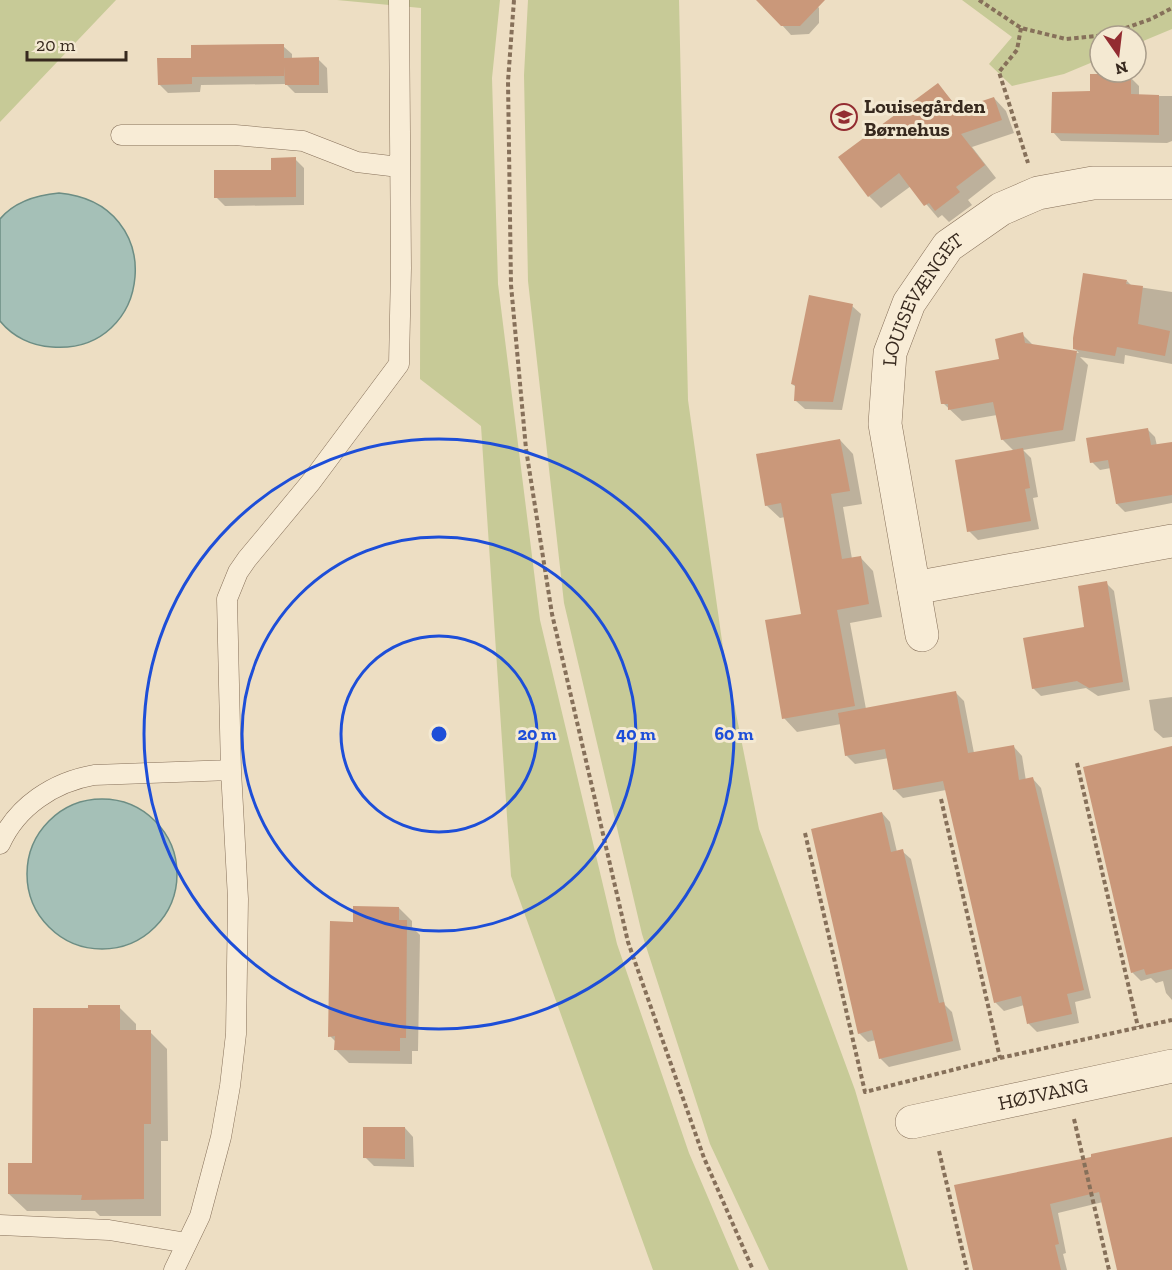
<svg xmlns="http://www.w3.org/2000/svg" width="1172" height="1270" viewBox="0 0 1172 1270" font-family="'Zilla Slab',serif">
	<style>
		.green { fill: #c7ca97 }
		.water { fill: #a5c0b7; stroke: #6c8d84; stroke-width: 1.5 }
		.shadow { fill: #0003 }
		.building { fill: #ca987a }
		.lines { fill: none; stroke-linecap: round; stroke-linejoin: round }
		.lane-casing { stroke: #86705a; stroke-width: 21 }
		.street-casing { stroke: #86705a; stroke-width: 34 }
		.path { stroke: #86705a; stroke-width: 4; stroke-dasharray: 4.5 3; stroke-linecap: butt }
		.lane { stroke: #f8ecd6; stroke-width: 20 }
		.street { stroke: #f8ecd6; stroke-width: 33 }
		.ring { fill: none; stroke: #1d4ed8; stroke-width: 3 }
		.labels { text-anchor: middle; stroke-width: 6; stroke-linejoin: round; paint-order: stroke }
		.poi-label { font-size: 20px; font-weight: bold; fill: #37291e; stroke: #f4e9d2; text-anchor: start }
		.street-label { font-size: 20px; fill: #37291e; stroke: #f4e9d2 }
		.centre { fill: #1d4ed8; stroke: #f4e9d2; stroke-width: 3 }
		.ring-label { font-size: 18px; text-anchor: middle; font-weight: bold; fill: #1d4ed8; stroke: #f4e9d2; stroke-width: 6; stroke-linejoin: round; paint-order: stroke }
	</style>
	<rect width="100%" height="100%" fill="#eddec3"/>
	<path class="green" d="M 0,0 L 116,0 L 0,122 Z
		M 337,0 L 500,0 L 492,78 L 498,284 L 540,620 L 617,944 L 689,1153 L 739,1270 L 653,1270 L 511,876 L 481,426 L 420,379 L 421,8 Z
		M 528,0 L 679,0 L 688,400 L 723,648 L 759,829 L 855,1090 L 908,1270 L 769,1270 L 710,1144 L 642,934 L 564,603 L 528,281 L 524,75 Z
		M 962,0 L 1172,0 L 1172,29 L 1136,44 L 1136,36 L 1100,36 L 1100,59 L 1064,74 L 1012,86 L 989,64 L 1012,37 Z"/>
	<path class="water" d="M 59,193 C 170,203 153,355 52,347 C 32,346 13,337 0,321 L 0,219 C 15,201 37,195 59,193 Z
		M27 874a75 75 0 1 1 150 0a75 75 0 1 1-150 0Z"/>
	<path class="shadow" d="M 771,0 L 812,0 L 819,8 L 819,23 L 809,34 L 791,35 L 772,14 Z
		M 283,46 L 292,54 L 292,59 L 318,59 L 327,68 L 328,93 L 295,93 L 286,84 L 201,85 L 200,92 L 168,93 L 159,84 L 193,59 Z
		M 1130,77 L 1139,86 L 1139,96 L 1172,96 L 1172,141 L 1167,143 L 1061,141 L 1053,132 L 1091,93 Z
		M 938,85 L 960,110 L 994,98 L 1006,111 L 1014,133 L 972,147 L 996,178 L 968,200 L 972,205 L 949,222 L 942,215 L 938,218 L 911,186 L 881,208 L 869,196 Z
		M 295,159 L 304,168 L 304,205 L 225,206 L 216,197 Z
		M 1127,281 L 1132,286 L 1172,292 L 1172,364 L 1125,355 L 1124,364 L 1080,357 L 1088,365 L 1075,441 L 1023,450 L 1031,458 L 1038,497 L 1033,498 L 1039,529 L 978,540 L 969,531 L 1014,451 L 1002,439 L 997,415 L 962,421 L 943,403 L 1001,360 L 1022,334 L 1034,346 L 1079,353 L 1075,349 Z
		M 852,306 L 861,314 L 842,410 L 805,409 L 796,401 L 796,387 L 792,384 Z
		M 1147,429 L 1155,437 L 1157,446 L 1172,443 L 1172,503 L 1125,512 L 1117,504 L 1111,468 L 1100,470 L 1092,462 Z
		M 840,440 L 853,454 L 862,504 L 843,507 L 852,559 L 860,557 L 873,571 L 882,617 L 850,623 L 866,709 L 955,692 L 964,701 L 974,753 L 1014,747 L 1022,756 L 1026,781 L 1033,779 L 1041,788 L 1091,998 L 1075,1002 L 1079,1023 L 1037,1032 L 1029,1024 L 1024,1005 L 1004,1011 L 995,1002 L 946,790 L 903,798 L 895,790 L 889,758 L 855,764 L 846,755 L 841,724 L 797,732 L 784,718 L 802,615 L 785,517 L 780,518 L 766,505 Z
		M 1106,583 L 1114,591 L 1130,690 L 1098,696 L 1086,688 L 1041,696 L 1033,688 L 1086,628 Z
		M 1172,697 L 1172,737 L 1163,738 L 1154,730 L 1149,700 Z
		M 1172,750 L 1172,1000 L 1166,993 L 1163,981 L 1156,983 L 1151,978 L 1141,981 L 1132,972 Z
		M 882,813 L 890,822 L 897,852 L 902,851 L 911,859 L 945,1005 L 952,1012 L 961,1050 L 889,1067 L 880,1058 L 876,1040 L 868,1042 L 859,1033 Z
		M 399,908 L 412,921 L 412,927 L 420,935 L 418,1051 L 412,1051 L 412,1064 L 349,1063 L 336,1050 L 336,1042 L 330,1036 L 355,923 Z
		M 119,1007 L 136,1024 L 136,1032 L 150,1032 L 167,1049 L 168,1141 L 161,1141 L 161,1216 L 100,1216 L 95,1211 L 27,1211 L 9,1194 L 34,1165 L 90,1009 Z
		M 405,1128 L 413,1137 L 414,1167 L 374,1166 L 365,1157 Z
		M 1172,1138 L 1172,1270 L 1119,1270 L 1103,1202 L 1058,1213 L 1066,1253 L 1063,1254 L 1067,1270 L 975,1270 L 1093,1158 Z"/>
	<path class="building" d="M 756,0 L 825,0 L 800,26 L 781,26 Z
		M 284,44 L 284,58 L 319,57 L 319,85 L 285,85 L 284,66 L 284,76 L 192,77 L 192,84 L 158,85 L 157,58 L 191,58 L 191,45 Z
		M 1090,74 L 1131,74 L 1131,94 L 1159,95 L 1159,135 L 1051,133 L 1052,92 L 1090,91 Z
		M 938,83 L 958,109 L 994,97 L 1002,120 L 961,134 L 985,165 L 956,187 L 960,192 L 935,211 L 929,203 L 924,206 L 899,173 L 868,197 L 838,157 Z
		M 296,157 L 296,197 L 214,198 L 214,170 L 271,170 L 271,158 Z
		M 1083,273 L 1127,280 L 1126,284 L 1143,286 L 1138,324 L 1170,331 L 1165,356 L 1117,347 L 1115,356 L 1073,349 L 1073,338 Z
		M 809,295 L 853,304 L 833,402 L 794,401 L 795,385 L 791,384 Z
		M 1023,332 L 1025,343 L 1077,351 L 1063,430 L 1001,440 L 993,402 L 948,410 L 948,404 L 941,404 L 935,371 L 999,359 L 995,339 Z
		M 1148,428 L 1151,445 L 1172,442 L 1172,495 L 1116,504 L 1108,460 L 1090,463 L 1086,438 Z
		M 840,439 L 850,491 L 831,494 L 842,559 L 861,556 L 869,604 L 837,610 L 855,706 L 782,719 L 765,620 L 801,614 L 781,503 L 765,506 L 756,454 Z
		M 1023,448 L 1030,488 L 1025,489 L 1031,521 L 967,532 L 955,460 Z
		M 1107,581 L 1123,682 L 1089,688 L 1077,681 L 1032,689 L 1023,638 L 1084,627 L 1078,586 Z
		M 956,691 L 968,753 L 1014,745 L 1019,780 L 1033,777 L 1084,990 L 1067,994 L 1072,1014 L 1027,1024 L 1021,996 L 994,1003 L 943,781 L 893,790 L 885,749 L 845,756 L 838,713 Z
		M 1172,746 L 1172,969 L 1146,975 L 1144,969 L 1131,973 L 1083,767 Z
		M 882,812 L 891,852 L 903,849 L 939,1003 L 944,1002 L 953,1041 L 879,1059 L 872,1030 L 858,1034 L 811,829 Z
		M 353,906 L 399,907 L 399,920 L 407,920 L 406,1038 L 400,1038 L 400,1051 L 334,1050 L 335,1036 L 328,1037 L 330,921 L 353,922 Z
		M 88,1005 L 120,1005 L 120,1030 L 151,1030 L 151,1124 L 144,1124 L 144,1199 L 81,1200 L 82,1195 L 8,1194 L 8,1163 L 32,1163 L 33,1008 L 88,1008 Z
		M 363,1127 L 405,1127 L 405,1159 L 363,1158 Z
		M 1172,1137 L 1172,1270 L 1117,1270 L 1099,1192 L 1050,1204 L 1059,1244 L 1055,1245 L 1061,1270 L 973,1270 L 954,1185 L 1091,1157 L 1091,1154 Z"/>
	<g class="lines">
		<defs>
			<path id="lane" d="M 121,135 L 235,135 L 303,141 L 357,162 L 399,167
				M 0,844 C 17,806 54,782 94,775 L 231,770
				M 0,1225 L 109,1230 L 187,1243
				M 174,1270 L 200,1216 L 221,1137 L 230,1086 L 236,1034 L 238,899 L 231,770 L 227,599 L 238,572 L 247,559 L 311,482 L 399,364 L 401,268 L 399,0"/>
			<g id="street">
				<path d="M 914,588 L 1172,541"/>
				<path id="s1" d="M 922,635 L 885,424 L 890,353 L 909,303 L 948,246 L 1001,209 L 1038,193 L 1093,183 L 1172,183"/>
				<path id="s2" d="M 912,1122 L 1172,1066"/>
			</g>
		</defs>
		<use href="#lane" class="lane-casing"/>
		<use href="#street" class="street-casing"/>
		<path class="path" d="M 514,0 L 508,81 L 511,285 L 526,449 L 552,614 L 628,942 L 704,1158 L 753,1270
			M 979,0 L 1021,28 L 1066,39 L 1106,35 L 1151,19 L 1172,8
			M 1021,28 L 1017,50 L 999,72 L 1028,163
			M 1077,763 L 1138,1027
			M 941,799 L 1000,1058
			M 805,833 L 865,1092 L 1000,1058 L 1172,1020
			M 1074,1119 L 1109,1270
			M 939,1151 L 967,1270"/>
		<use href="#lane" class="lane"/>
		<use href="#street" class="street"/>
	</g>
	<g class="ring">
		<circle cx="439" cy="734" r="98"/>
		<circle cx="439" cy="734" r="197"/>
		<circle cx="439" cy="734" r="295"/>
	</g>
	<defs>
		<symbol id="school-ring" viewBox="-11 -11 22 22"><circle r="9.5" fill="#f4e9d2" stroke="#932c31" stroke-width="1.5"/><path d="M0-5L7-2L0 1L-7-2ZM-4 1L0 2.5L4 1V4Q0 6-4 4Z" fill="#932c31"/></symbol>
	</defs>
	<g fill-rule="evenodd">
		<use href="#school-ring" x="829" y="102" width="30" height="30"/>
	</g>
	<g class="labels">
		<g class="poi-label">
			<text x="864" y="113">Louisegården<tspan x="864" dy="23">Børnehus</tspan></text>
		</g>
		<g class="street-label">
			<text dy="7" stroke="none"><textPath href="#s1" startOffset="348">LOUISEVÆNGET</textPath></text>
			<text dy="7" stroke="none"><textPath href="#s2" startOffset="134">HØJVANG</textPath></text>
		</g>
	</g>
	<circle cx="439" cy="734" r="9" class="centre"/>
	<g class="ring-label">
		<text x="537" y="740">20 m</text>
		<text x="636" y="740">40 m</text>
		<text x="734" y="740">60 m</text>
	</g>
	<g transform="translate(1118 54) rotate(166)"><circle r="28" fill="#f4e9d2" stroke="#a89c8a" stroke-width="1.5"/>
	<path d="M0-4.5L10 22L0 15L-10 22Z" fill="#932c31"/>
	<text y="-9" font-size="16" font-weight="bold" text-anchor="middle" fill="#37291e">N</text>
	</g>
	<path d="M27 51v9h99v-9" fill="none" stroke="#37291e" stroke-width="3"/>
	<text x="36" y="51" font-size="18" fill="#37291e" stroke="#f4e9d2" stroke-width="4.5" paint-order="stroke">20 m</text>
</svg>
